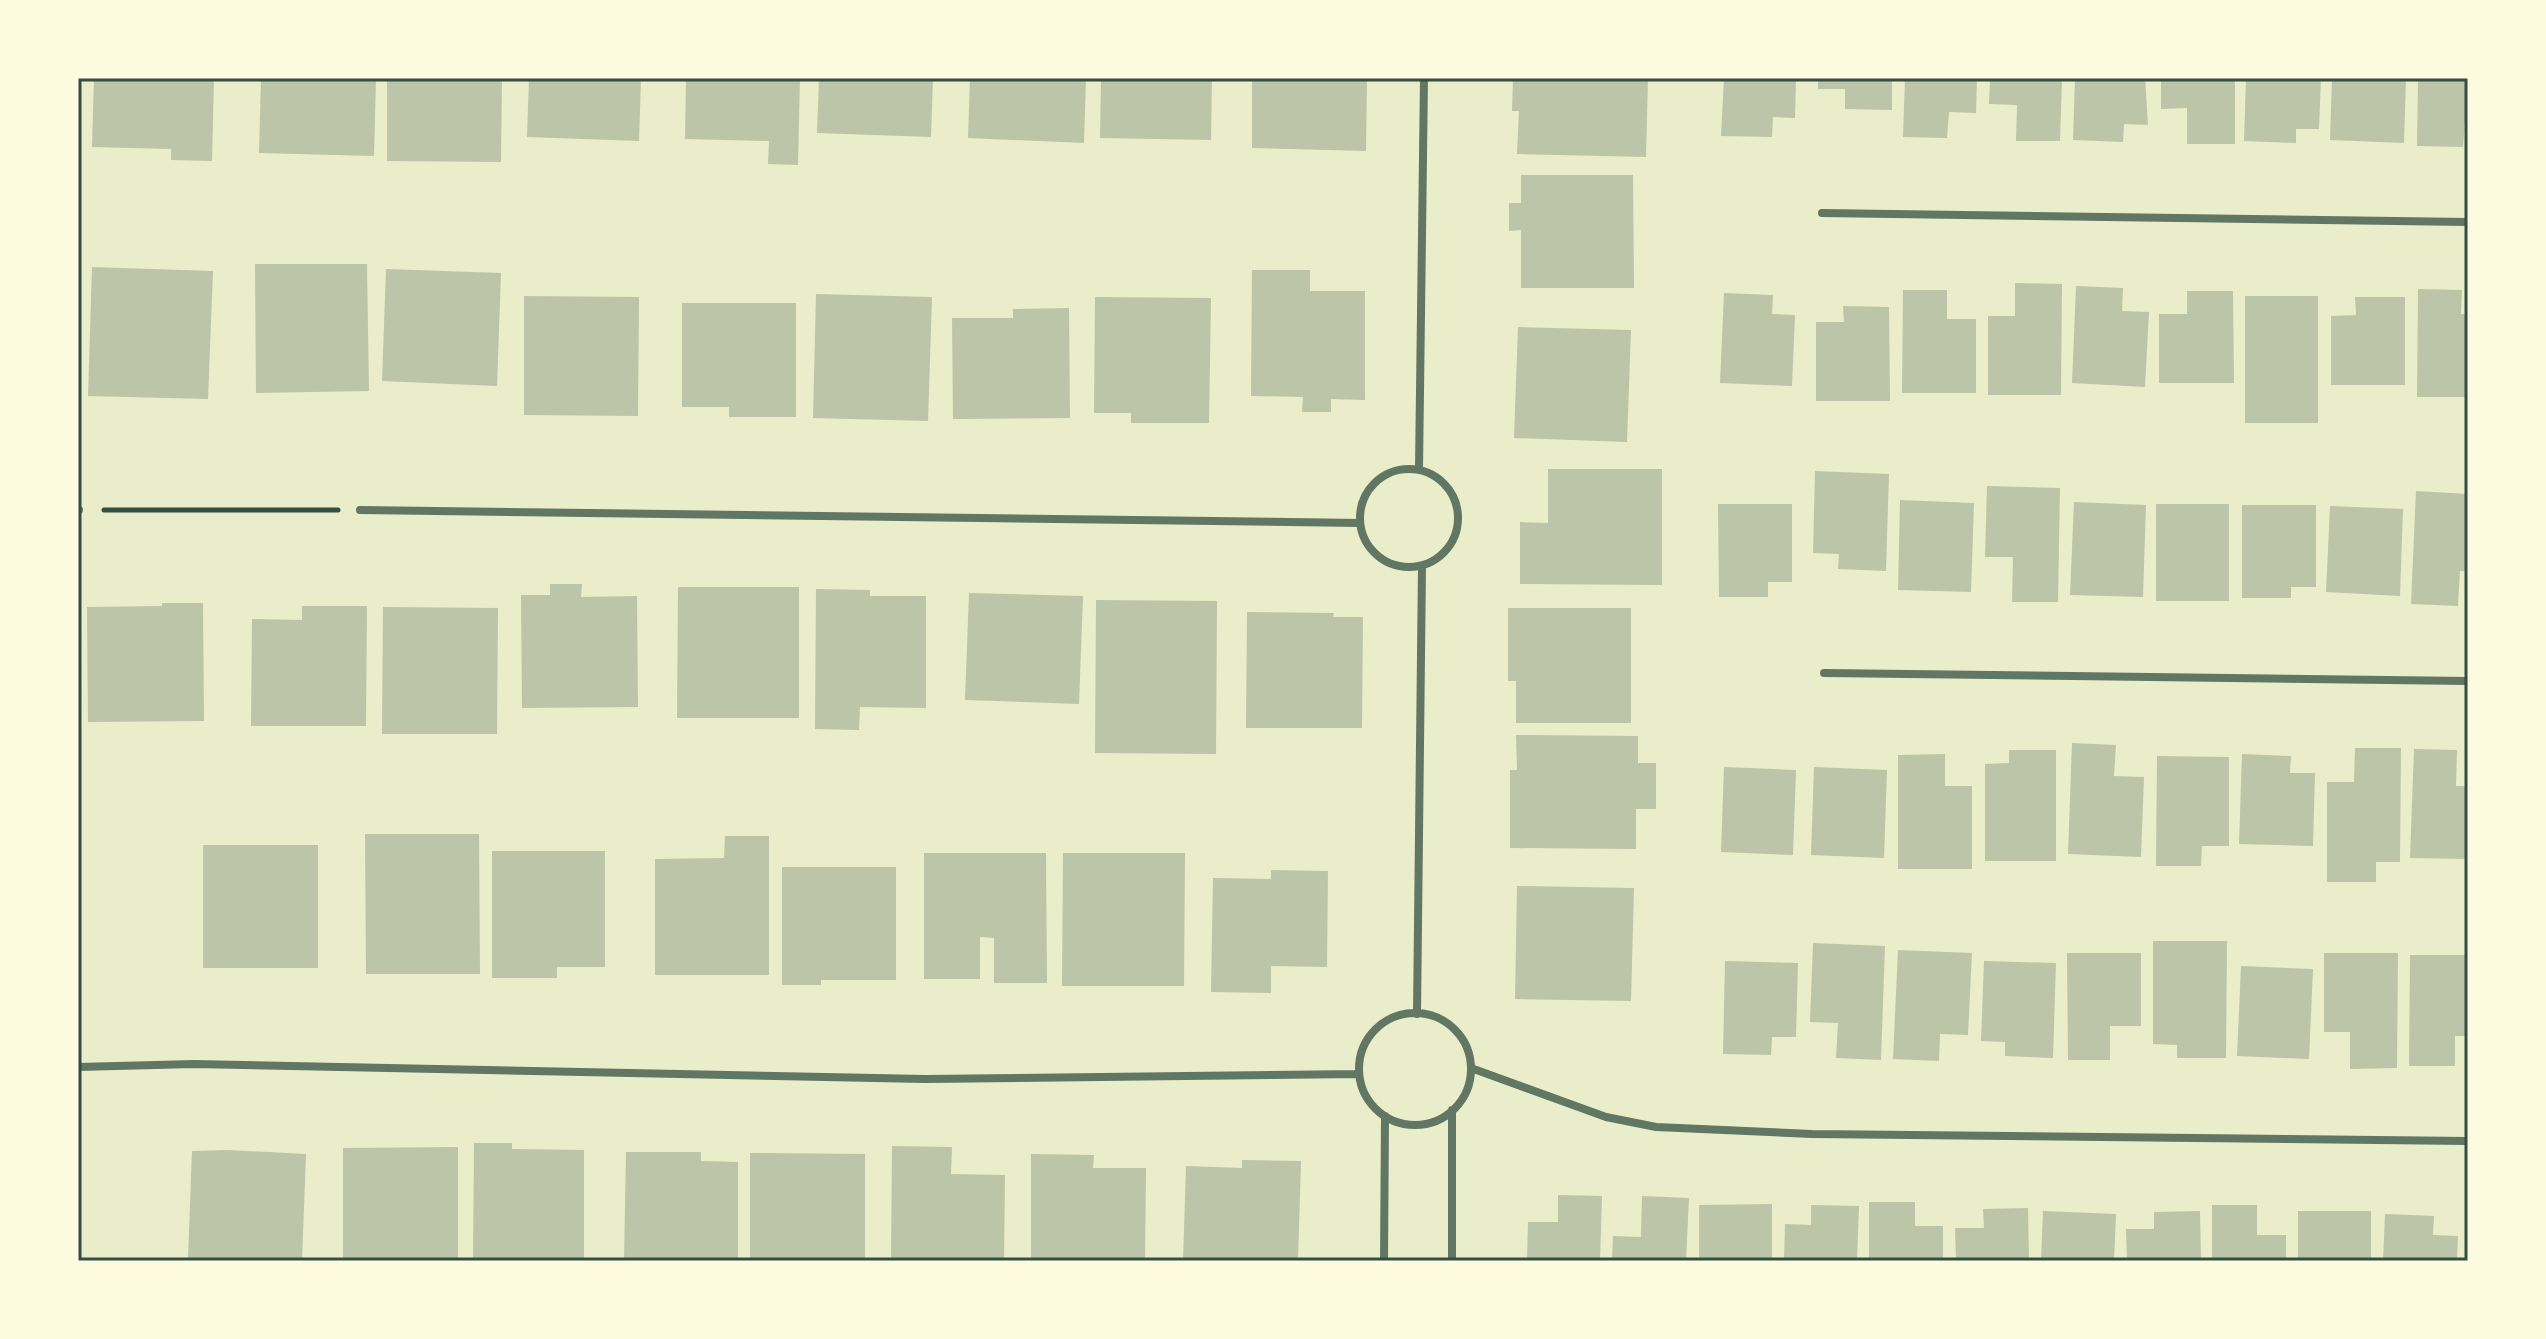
<svg xmlns="http://www.w3.org/2000/svg" width="2546" height="1339" viewBox="0 0 2546 1339" font-family="Lato,sans-serif">
	<style>
		.building { fill: #bcc5a7 }
		.lines { fill: none; stroke-linecap: round; stroke-linejoin: round }
		.path { stroke: #344e41; stroke-width: 5 }
		.minor { stroke: #617663; stroke-width: 8 }
		.neatline { fill: none; stroke: #344e41; stroke-width: 3 }
	</style>
	<rect width="100%" height="100%" fill="#e9edc9"/>
	<path class="building" d="M 94,78 L 214,78 L 212,161 L 171,160 L 171,149 L 92,147 Z
		M 261,78 L 376,78 L 374,156 L 259,153 Z
		M 387,78 L 502,78 L 501,162 L 387,161 Z
		M 529,78 L 641,78 L 639,141 L 527,137 Z
		M 686,78 L 800,78 L 798,165 L 768,164 L 769,141 L 685,139 Z
		M 819,78 L 933,78 L 931,137 L 817,133 Z
		M 970,78 L 1086,78 L 1084,143 L 968,138 Z
		M 1101,78 L 1212,78 L 1211,140 L 1100,138 Z
		M 1252,78 L 1367,78 L 1366,151 L 1252,148 Z
		M 1513,78 L 1648,78 L 1646,157 L 1517,154 L 1519,111 L 1512,111 Z
		M 1724,78 L 1796,78 L 1795,118 L 1773,117 L 1772,137 L 1721,136 Z
		M 1818,78 L 1892,78 L 1892,110 L 1845,109 L 1845,89 L 1818,89 Z
		M 1905,78 L 1977,78 L 1976,113 L 1949,112 L 1947,138 L 1903,137 Z
		M 1990,78 L 2062,78 L 2060,141 L 2016,141 L 2017,105 L 1989,104 Z
		M 2075,78 L 2145,78 L 2148,125 L 2124,124 L 2123,142 L 2073,140 Z
		M 2161,78 L 2235,78 L 2235,144 L 2187,144 L 2187,108 L 2161,109 Z
		M 2246,78 L 2321,78 L 2319,129 L 2296,129 L 2296,143 L 2244,141 Z
		M 2332,78 L 2406,78 L 2404,143 L 2330,140 Z
		M 2418,78 L 2468,78 L 2463,147 L 2417,146 Z
		M 1521,175 L 1633,175 L 1634,288 L 1521,288 L 1521,230 L 1509,231 L 1509,203 L 1521,203 Z
		M 255,264 L 367,264 L 369,391 L 256,393 Z
		M 92,267 L 213,271 L 208,399 L 88,396 Z
		M 386,269 L 501,273 L 497,386 L 382,381 Z
		M 1252,270 L 1310,270 L 1310,291 L 1365,291 L 1365,400 L 1331,399 L 1331,412 L 1302,412 L 1303,397 L 1251,396 Z
		M 2015,283 L 2062,284 L 2061,395 L 1988,395 L 1988,316 L 2015,316 Z
		M 2076,286 L 2123,288 L 2122,311 L 2149,312 L 2145,387 L 2072,383 Z
		M 2418,289 L 2462,290 L 2461,314 L 2468,314 L 2468,397 L 2417,397 Z
		M 1903,290 L 1947,290 L 1947,319 L 1976,319 L 1976,393 L 1902,393 Z
		M 2187,291 L 2233,291 L 2234,383 L 2159,383 L 2159,314 L 2187,314 Z
		M 1724,293 L 1773,295 L 1772,314 L 1795,315 L 1792,386 L 1720,383 Z
		M 816,294 L 932,297 L 928,421 L 813,418 Z
		M 524,296 L 639,297 L 638,416 L 524,415 Z
		M 2245,296 L 2318,296 L 2318,423 L 2245,423 Z
		M 1095,297 L 1211,298 L 1209,423 L 1131,423 L 1131,413 L 1094,413 Z
		M 2355,297 L 2405,297 L 2405,385 L 2331,385 L 2331,316 L 2356,315 Z
		M 682,303 L 796,303 L 796,417 L 729,417 L 729,407 L 682,407 Z
		M 1843,306 L 1889,307 L 1890,401 L 1816,401 L 1816,322 L 1844,322 Z
		M 1069,308 L 1070,418 L 953,419 L 952,318 L 1013,318 L 1013,309 Z
		M 1518,327 L 1631,330 L 1627,442 L 1514,438 Z
		M 1548,469 L 1662,469 L 1662,585 L 1520,584 L 1520,522 L 1548,523 Z
		M 1815,471 L 1889,474 L 1886,571 L 1838,569 L 1839,554 L 1813,553 Z
		M 1987,486 L 2060,488 L 2058,602 L 2012,602 L 2013,557 L 1985,557 Z
		M 2416,491 L 2468,494 L 2468,571 L 2460,571 L 2458,606 L 2411,604 Z
		M 1900,500 L 1974,503 L 1971,592 L 1898,590 Z
		M 2074,502 L 2146,505 L 2143,597 L 2070,595 Z
		M 1718,504 L 1792,504 L 1792,582 L 1768,582 L 1768,597 L 1719,597 Z
		M 2156,504 L 2229,504 L 2229,601 L 2156,601 Z
		M 2242,505 L 2316,505 L 2316,587 L 2291,587 L 2291,598 L 2242,598 Z
		M 2330,506 L 2403,509 L 2400,596 L 2326,592 Z
		M 550,584 L 582,584 L 581,597 L 637,596 L 638,707 L 522,708 L 521,595 L 550,595 Z
		M 678,587 L 799,587 L 799,718 L 677,718 Z
		M 816,589 L 870,590 L 870,596 L 926,596 L 926,708 L 860,707 L 859,730 L 815,729 Z
		M 969,593 L 1083,596 L 1079,704 L 965,700 Z
		M 1096,600 L 1217,601 L 1216,754 L 1095,753 Z
		M 162,603 L 203,603 L 204,721 L 88,722 L 87,607 L 162,606 Z
		M 302,606 L 367,606 L 366,726 L 251,726 L 252,619 L 302,620 Z
		M 383,607 L 498,608 L 497,734 L 382,734 Z
		M 1508,608 L 1631,608 L 1631,723 L 1516,723 L 1516,681 L 1508,681 Z
		M 1247,612 L 1334,613 L 1333,617 L 1363,617 L 1362,728 L 1246,728 Z
		M 1516,735 L 1638,736 L 1638,763 L 1656,763 L 1656,809 L 1636,809 L 1636,849 L 1510,848 L 1510,770 L 1517,770 Z
		M 2072,743 L 2116,745 L 2114,776 L 2144,777 L 2141,857 L 2068,854 Z
		M 2355,748 L 2401,748 L 2400,862 L 2376,862 L 2376,882 L 2327,882 L 2327,782 L 2354,782 Z
		M 2414,749 L 2457,750 L 2456,786 L 2468,786 L 2468,859 L 2410,858 Z
		M 2009,750 L 2056,750 L 2056,861 L 1985,861 L 1985,764 L 2009,763 Z
		M 1945,754 L 1945,786 L 1972,786 L 1972,869 L 1898,869 L 1898,755 Z
		M 2242,754 L 2291,756 L 2290,773 L 2315,773 L 2313,846 L 2239,844 Z
		M 2157,756 L 2229,757 L 2229,846 L 2202,846 L 2201,866 L 2156,866 Z
		M 1724,767 L 1796,770 L 1793,855 L 1721,852 Z
		M 1814,767 L 1887,770 L 1884,858 L 1811,855 Z
		M 365,834 L 479,834 L 480,974 L 366,974 Z
		M 725,836 L 769,836 L 769,975 L 655,975 L 655,859 L 724,858 Z
		M 203,845 L 318,845 L 318,968 L 203,968 Z
		M 492,851 L 605,851 L 605,967 L 557,967 L 557,978 L 492,978 Z
		M 924,853 L 1046,853 L 1047,983 L 994,983 L 994,938 L 980,937 L 980,979 L 924,979 Z
		M 1063,853 L 1185,853 L 1184,986 L 1062,986 Z
		M 782,867 L 896,867 L 896,980 L 821,980 L 821,985 L 782,985 Z
		M 1271,870 L 1328,871 L 1327,967 L 1271,966 L 1271,993 L 1211,992 L 1213,878 L 1271,879 Z
		M 1517,886 L 1634,888 L 1631,1001 L 1515,999 Z
		M 2153,941 L 2227,941 L 2226,1058 L 2177,1058 L 2177,1045 L 2153,1044 Z
		M 1813,943 L 1885,946 L 1881,1060 L 1836,1058 L 1838,1023 L 1810,1022 Z
		M 1898,950 L 1972,953 L 1968,1035 L 1940,1034 L 1939,1061 L 1893,1059 Z
		M 2067,953 L 2141,953 L 2141,1026 L 2110,1026 L 2110,1060 L 2068,1060 Z
		M 2324,953 L 2398,953 L 2397,1068 L 2350,1069 L 2350,1032 L 2324,1032 Z
		M 2410,955 L 2468,955 L 2468,1036 L 2455,1036 L 2455,1066 L 2409,1066 Z
		M 1725,961 L 1798,963 L 1796,1037 L 1772,1037 L 1771,1055 L 1723,1054 Z
		M 1984,961 L 2056,963 L 2053,1058 L 2005,1056 L 2005,1042 L 1981,1041 Z
		M 2241,966 L 2313,969 L 2309,1059 L 2237,1056 Z
		M 474,1143 L 512,1143 L 512,1149 L 584,1150 L 584,1261 L 473,1261 Z
		M 892,1146 L 952,1147 L 951,1174 L 1005,1175 L 1004,1261 L 891,1261 Z
		M 458,1147 L 458,1261 L 343,1261 L 343,1148 Z
		M 228,1150 L 306,1154 L 302,1261 L 188,1258 L 192,1151 Z
		M 626,1152 L 701,1152 L 701,1161 L 738,1162 L 738,1261 L 624,1261 Z
		M 750,1153 L 865,1154 L 865,1261 L 750,1261 Z
		M 1031,1154 L 1094,1155 L 1093,1168 L 1146,1168 L 1145,1261 L 1031,1261 Z
		M 1242,1160 L 1301,1161 L 1298,1261 L 1183,1261 L 1186,1166 L 1242,1168 Z
		M 1558,1195 L 1602,1196 L 1600,1261 L 1527,1261 L 1528,1222 L 1558,1222 Z
		M 1642,1196 L 1689,1198 L 1686,1261 L 1612,1261 L 1613,1236 L 1641,1237 Z
		M 1869,1202 L 1915,1202 L 1915,1226 L 1943,1226 L 1943,1261 L 1869,1261 Z
		M 1772,1204 L 1772,1261 L 1699,1261 L 1699,1205 Z
		M 1811,1205 L 1859,1206 L 1857,1261 L 1784,1261 L 1785,1224 L 1811,1225 Z
		M 2212,1205 L 2257,1205 L 2257,1235 L 2286,1235 L 2286,1261 L 2212,1261 Z
		M 2028,1208 L 2029,1261 L 1956,1261 L 1955,1228 L 1984,1228 L 1983,1209 Z
		M 2043,1211 L 2116,1214 L 2114,1261 L 2041,1261 Z
		M 2200,1211 L 2201,1261 L 2127,1261 L 2126,1229 L 2154,1229 L 2154,1212 Z
		M 2298,1211 L 2371,1211 L 2371,1261 L 2298,1261 Z
		M 2385,1214 L 2434,1216 L 2433,1235 L 2458,1236 L 2457,1261 L 2383,1261 Z"/>
	<g class="lines">
		<path class="path" d="M 104,510 L 338,510"/>
		<path class="minor" d="M 1822,213 L 2468,222
			M1360 518a49 49 0 1 1 98 0a49 49 0 1 1-98 0Z
			M 1419,470 L 1424,78
			M 78,510 L 79,510
			M 360,510 L 1360,523
			M 1824,673 L 2468,681
			M1359 1069a56 56 0 1 1 112 0a56 56 0 1 1-112 0Z
			M 1417,1014 L 1422,566
			M 78,1067 L 194,1064 L 925,1079 L 1359,1074
			M 1471,1068 L 1606,1117 L 1656,1127 L 1812,1134 L 2468,1141
			M 1384,1261 L 1385,1116
			M 1452,1261 L 1452,1110"/>
	</g>
	<rect width="2546" height="1339" fill="none" stroke="#fefae0" stroke-width="160"/>
	<rect x="80" y="80" width="2386" height="1179" class="neatline"/>
</svg>
